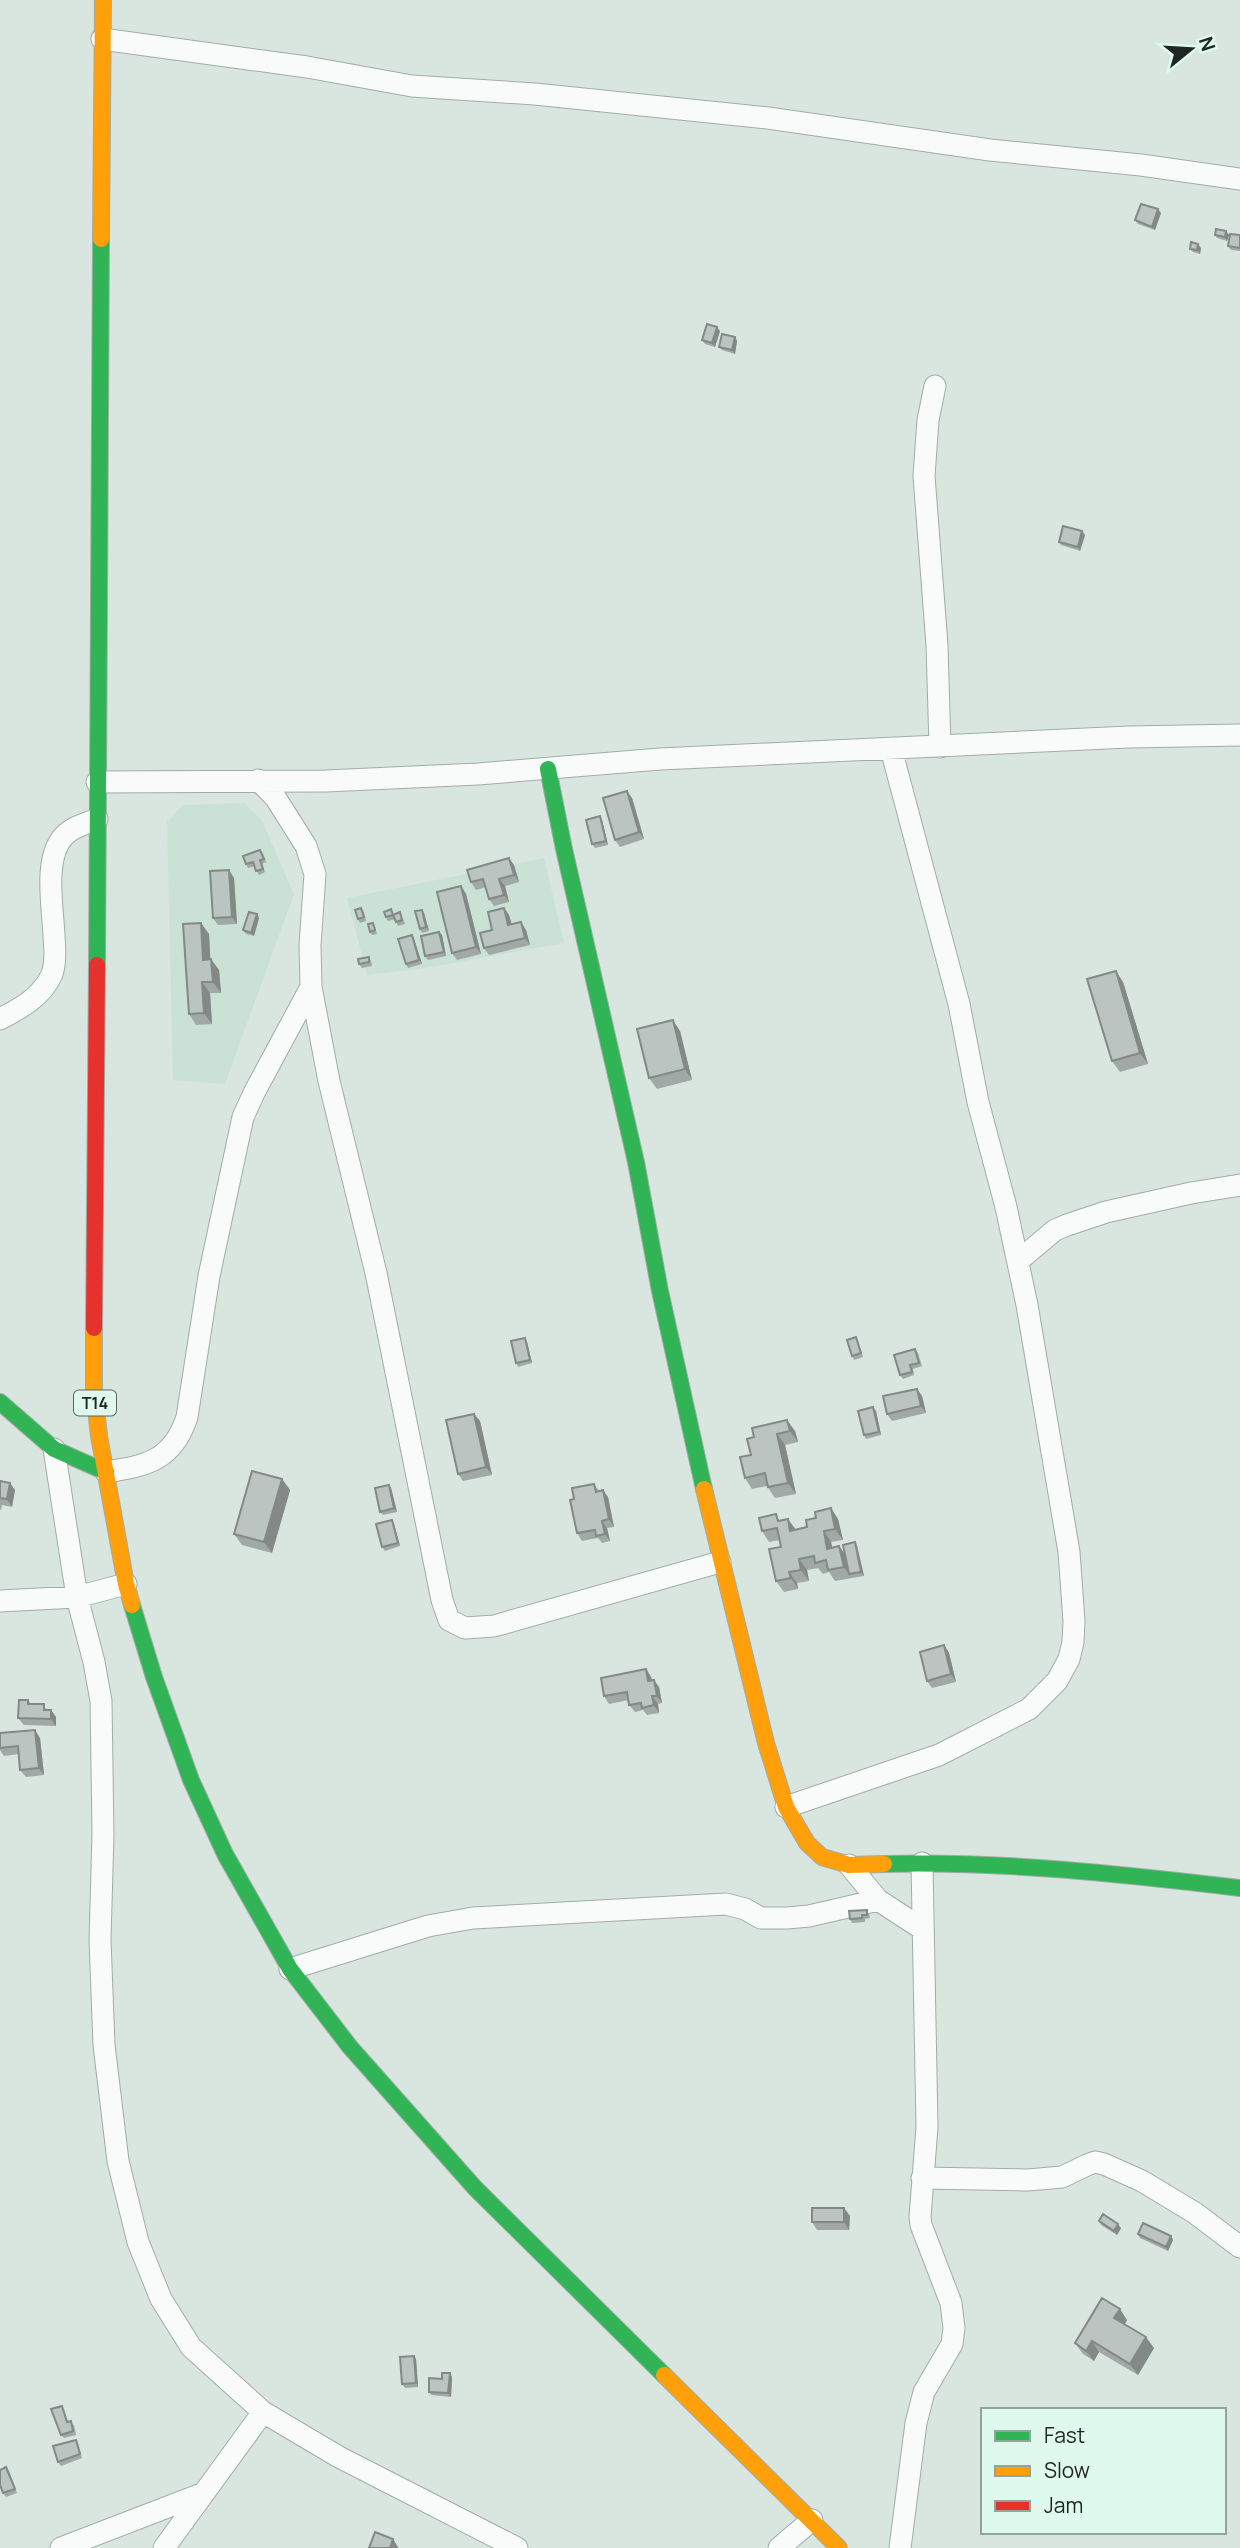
<svg xmlns="http://www.w3.org/2000/svg" width="1240" height="2548" viewBox="0 0 1240 2548" font-family="Manrope,sans-serif">
	<style>
		.built { fill: #cae1d6 }
		.lines { fill: none; stroke-linecap: round; stroke-linejoin: round }
		.street-casing { stroke: #a2aca7; stroke-width: 23 }
		.fast-casing { stroke: #a2aca7; stroke-width: 18 }
		.slow-casing { stroke: #a2aca7; stroke-width: 18 }
		.jam-casing { stroke: #a2aca7; stroke-width: 18 }
		.street { stroke: #f9fbfa; stroke-width: 21 }
		.fast { stroke: #30b455; stroke-width: 16 }
		.slow { stroke: #ff9f0a; stroke-width: 16 }
		.jam { stroke: #e5322d; stroke-width: 16 }
		.wall { fill: #a0a9a5 }
		.shaded-wall { fill: #828986 }
		.building { fill: #bac4c0; stroke: #828986; stroke-width: 2 }
		.labels { text-anchor: middle; stroke-width: 5; stroke-linejoin: round; paint-order: stroke }
		.shield { fill: #e0f9ed; stroke: #586660; stroke-width: 2 }
		.shield-label { font-size: 16px; font-weight: bold; fill: #1e2723 }
	</style>
	<rect width="100%" height="100%" fill="#d9e6e0"/>
	<path class="built" d="M 244,803 L 262,821 L 294,894 L 225,1084 L 173,1080 L 167,822 L 183,805 Z
		M 544,858 L 564,943 L 420,969 L 367,975 L 347,898 Z"/>
	<g class="lines">
		<defs>
			<path id="street" d="M 102,39 L 307,67 L 412,86 L 535,94 L 768,118 L 990,150 L 1141,165 L 1240,179
				M 935,386 L 928,420 L 924,476 L 937,645 L 940,747
				M 258,780 L 275,797 L 306,846 L 315,874 L 310,945 L 311,987 L 329,1081 L 376,1273 L 442,1600 L 449,1620 L 465,1628 L 494,1626 L 720,1562
				M 97,782 L 326,781 L 478,774 L 660,759 L 1129,737 L 1240,735
				M 0,1019 C 21,1008 42,997 52,974 C 56,963 55,947 54,936 C 53,908 43,858 64,836 C 72,827 85,824 97,819
				M 1018,1261 L 1055,1230 L 1067,1225 L 1106,1212 L 1191,1193 L 1240,1185
				M 54,1449 L 77,1597 L 94,1662 L 101,1701 L 103,1834 L 100,1940 L 104,2045 L 118,2161 L 138,2242 L 161,2299 L 191,2347 L 263,2412 L 339,2457 L 517,2548
				M 106,1472 C 147,1466 173,1460 187,1417 L 209,1276 L 243,1117 L 255,1091 L 311,987
				M 0,1601 L 77,1597 L 126,1584
				M 786,1807 L 939,1755 L 1029,1709 L 1057,1681 L 1069,1659 L 1073,1642 L 1074,1621 L 1069,1552 L 1027,1305 L 1006,1207 L 978,1102 L 959,1004 L 891,749
				M 849,1865 L 878,1900 L 921,1928
				M 290,1969 L 428,1926 L 473,1918 L 726,1904 L 745,1909 L 761,1918 L 787,1918 L 809,1916 L 878,1900
				M 922,2178 L 1028,2180 L 1062,2177 L 1087,2165 L 1095,2162 L 1104,2164 L 1142,2181 L 1195,2213 L 1240,2247
				M 61,2548 L 204,2493
				M 164,2548 L 263,2412
				M 779,2548 L 812,2520
				M 900,2548 L 916,2423 L 924,2392 L 952,2344 L 954,2328 L 951,2303 L 921,2225 L 920,2217 L 927,2127 L 922,1863"/>
			<path id="fast" d="M 548,769 L 564,849 L 636,1162 L 660,1291 L 704,1489
				M 97,965 L 101,239
				M 0,1402 L 54,1449 L 106,1472
				M 132,1605 L 154,1677 L 191,1780 L 225,1854 L 290,1969 L 350,2047 L 475,2188 L 664,2375
				M 884,1864 C 1004,1861 1121,1874 1240,1888"/>
			<path id="slow" d="M 101,239 L 103,0
				M 94,1328 L 94,1390 L 99,1436 L 126,1584 L 132,1605
				M 704,1489 L 766,1743 L 786,1807 L 807,1843 L 822,1857 L 849,1865 L 884,1864
				M 664,2375 L 839,2548"/>
			<path id="jam" d="M 94,1328 L 97,965"/>
		</defs>
		<use href="#street" class="street-casing"/>
		<use href="#fast" class="fast-casing"/>
		<use href="#slow" class="slow-casing"/>
		<use href="#jam" class="jam-casing"/>
		<use href="#street" class="street"/>
		<use href="#fast" class="fast"/>
		<use href="#slow" class="slow"/>
		<use href="#jam" class="jam"/>
	</g>
	<path class="wall" d="M 1161,213 L 1155,230 L 1138,224 L 1135,220 Z
		M 1226,231 L 1229,235 L 1227,241 L 1217,238 L 1215,235 Z
		M 1240,235 L 1240,251 L 1231,250 L 1228,246 Z
		M 1201,248 L 1200,254 L 1193,252 L 1190,249 Z
		M 720,331 L 715,347 L 705,344 L 702,340 Z
		M 735,337 L 737,341 L 735,354 L 722,350 L 719,347 Z
		M 1085,535 L 1080,551 L 1061,545 L 1059,542 Z
		M 632,798 L 644,839 L 620,847 L 615,840 Z
		M 602,820 L 608,845 L 595,848 L 592,844 Z
		M 263,854 L 266,862 L 262,864 L 265,872 L 259,875 L 255,866 L 248,868 L 246,864 Z
		M 514,865 L 519,882 L 505,886 L 509,902 L 494,906 L 489,899 L 486,887 L 476,890 L 471,882 Z
		M 234,878 L 237,924 L 218,925 L 213,918 Z
		M 461,886 L 466,894 L 481,954 L 457,960 L 452,953 Z
		M 361,908 L 364,912 L 366,921 L 360,923 L 358,919 Z
		M 504,908 L 509,915 L 512,925 L 526,930 L 530,945 L 489,955 L 484,948 Z
		M 424,913 L 429,931 L 422,933 L 420,929 Z
		M 257,914 L 259,918 L 254,936 L 246,934 L 243,930 Z
		M 394,914 L 402,916 L 405,924 L 398,926 L 395,919 L 388,921 L 386,917 Z
		M 375,927 L 377,934 L 372,935 L 370,932 Z
		M 439,932 L 442,935 L 446,956 L 428,960 L 425,956 Z
		M 209,934 L 210,959 L 219,970 L 221,993 L 210,993 L 212,1024 L 196,1025 L 189,1014 Z
		M 412,935 L 414,939 L 422,964 L 408,968 L 406,964 Z
		M 369,957 L 371,961 L 372,966 L 362,968 L 359,964 Z
		M 1123,982 L 1148,1064 L 1120,1072 L 1112,1061 Z
		M 680,1031 L 692,1080 L 657,1089 L 649,1078 Z
		M 856,1337 L 858,1341 L 863,1357 L 854,1360 L 852,1356 Z
		M 527,1342 L 532,1363 L 518,1367 L 516,1363 Z
		M 915,1349 L 918,1353 L 922,1366 L 913,1369 L 914,1375 L 903,1379 L 900,1375 Z
		M 917,1389 L 922,1396 L 926,1413 L 892,1421 L 887,1414 Z
		M 876,1411 L 881,1435 L 866,1439 L 864,1435 Z
		M 474,1414 L 480,1421 L 492,1475 L 463,1481 L 458,1474 Z
		M 752,1428 L 795,1431 L 798,1442 L 785,1445 L 796,1494 L 775,1498 L 767,1486 L 752,1489 L 745,1478 L 754,1437 Z
		M 282,1479 L 290,1490 L 272,1553 L 242,1545 L 234,1534 Z
		M 0,1481 L 15,1490 L 12,1507 L 2,1505 L 1,1510 L 0,1510 Z
		M 594,1484 L 599,1491 L 608,1497 L 614,1527 L 607,1528 L 610,1541 L 602,1543 L 598,1538 L 582,1541 L 577,1533 L 574,1499 Z
		M 391,1488 L 397,1512 L 383,1515 L 380,1512 Z
		M 838,1519 L 843,1540 L 831,1542 L 832,1547 L 839,1546 L 844,1553 L 855,1542 L 857,1546 L 864,1576 L 835,1581 L 829,1572 L 823,1574 L 818,1568 L 807,1570 L 809,1581 L 797,1583 L 798,1589 L 784,1592 L 776,1581 L 781,1547 L 780,1540 L 769,1542 L 762,1531 L 781,1521 L 795,1530 Z
		M 392,1520 L 394,1524 L 400,1546 L 385,1551 L 382,1547 Z
		M 944,1645 L 949,1653 L 956,1682 L 932,1688 L 927,1681 Z
		M 646,1669 L 651,1677 L 652,1680 L 659,1687 L 662,1703 L 658,1704 L 659,1713 L 647,1715 L 643,1710 L 635,1712 L 629,1705 L 629,1700 L 609,1704 L 604,1696 Z
		M 28,1700 L 31,1704 L 51,1710 L 56,1717 L 56,1726 L 24,1725 L 18,1718 Z
		M 0,1733 L 40,1738 L 44,1775 L 26,1777 L 20,1770 L 19,1754 L 4,1756 L 0,1750 Z
		M 869,1913 L 870,1918 L 865,1919 L 865,1922 L 852,1923 L 850,1919 Z
		M 844,2208 L 850,2216 L 849,2230 L 817,2230 L 812,2222 Z
		M 1099,2221 L 1121,2228 L 1117,2235 L 1101,2225 Z
		M 1138,2234 L 1171,2236 L 1173,2240 L 1168,2251 L 1140,2238 Z
		M 1127,2320 L 1125,2324 L 1154,2348 L 1138,2375 L 1099,2352 L 1094,2361 L 1083,2354 L 1075,2343 Z
		M 414,2356 L 416,2359 L 418,2387 L 405,2388 L 402,2384 Z
		M 450,2373 L 452,2377 L 451,2397 L 431,2395 L 429,2392 L 442,2379 Z
		M 62,2406 L 64,2410 L 68,2422 L 74,2425 L 76,2435 L 64,2438 L 61,2435 Z
		M 78,2443 L 82,2458 L 61,2466 L 58,2462 Z
		M 6,2467 L 9,2471 L 17,2493 L 6,2497 L 3,2493 Z"/>
	<path class="shaded-wall" d="M 1158,209 L 1161,213 L 1155,230 L 1152,227 Z
		M 1226,231 L 1229,235 L 1227,241 L 1225,237 Z
		M 1198,244 L 1201,248 L 1200,254 L 1197,250 Z
		M 717,327 L 720,331 L 715,347 L 712,343 Z
		M 735,337 L 737,341 L 735,354 L 732,350 Z
		M 1082,531 L 1085,535 L 1080,551 L 1078,547 Z
		M 627,791 L 632,798 L 644,839 L 639,832 Z
		M 600,816 L 602,820 L 608,845 L 606,841 Z
		M 509,858 L 514,865 L 519,882 L 514,875 Z
		M 229,870 L 234,878 L 237,924 L 232,917 Z
		M 499,879 L 505,886 L 509,902 L 504,895 Z
		M 461,886 L 466,894 L 481,954 L 476,947 Z
		M 504,908 L 509,915 L 514,933 L 508,925 Z
		M 422,910 L 424,913 L 429,931 L 426,927 Z
		M 257,914 L 259,918 L 254,936 L 251,933 Z
		M 521,922 L 526,930 L 530,945 L 525,938 Z
		M 201,923 L 209,934 L 211,971 L 203,960 Z
		M 439,932 L 442,935 L 446,956 L 444,952 Z
		M 412,935 L 414,939 L 422,964 L 419,960 Z
		M 211,959 L 219,970 L 221,993 L 213,982 Z
		M 1116,971 L 1123,982 L 1148,1064 L 1140,1053 Z
		M 202,982 L 210,993 L 212,1024 L 204,1013 Z
		M 673,1020 L 680,1031 L 692,1080 L 685,1069 Z
		M 525,1338 L 527,1342 L 532,1363 L 530,1360 Z
		M 917,1389 L 922,1396 L 926,1413 L 921,1406 Z
		M 873,1407 L 876,1411 L 881,1435 L 879,1432 Z
		M 474,1414 L 480,1421 L 492,1475 L 486,1467 Z
		M 787,1420 L 795,1431 L 798,1442 L 790,1431 Z
		M 777,1434 L 785,1445 L 796,1494 L 788,1483 Z
		M 282,1479 L 290,1490 L 272,1553 L 264,1542 Z
		M 10,1483 L 15,1490 L 12,1507 L 7,1499 Z
		M 389,1485 L 391,1488 L 397,1512 L 394,1508 Z
		M 603,1490 L 608,1497 L 614,1527 L 609,1519 Z
		M 831,1508 L 838,1519 L 843,1540 L 835,1529 Z
		M 788,1519 L 796,1530 L 790,1531 Z
		M 392,1520 L 394,1524 L 400,1546 L 398,1543 Z
		M 602,1521 L 607,1528 L 610,1541 L 605,1534 Z
		M 824,1531 L 831,1542 L 835,1560 L 827,1549 Z
		M 855,1542 L 857,1546 L 864,1576 L 861,1572 Z
		M 839,1546 L 847,1557 L 849,1574 L 844,1567 Z
		M 799,1559 L 807,1570 L 809,1581 L 801,1570 Z
		M 789,1572 L 797,1583 L 798,1589 L 791,1578 Z
		M 944,1645 L 949,1653 L 956,1682 L 951,1674 Z
		M 646,1669 L 651,1677 L 653,1689 L 648,1681 Z
		M 654,1680 L 659,1687 L 662,1703 L 657,1696 Z
		M 652,1696 L 658,1704 L 659,1713 L 654,1705 Z
		M 51,1710 L 56,1717 L 56,1726 L 51,1719 Z
		M 35,1730 L 40,1738 L 44,1775 L 39,1768 Z
		M 844,2208 L 850,2216 L 849,2230 L 844,2222 Z
		M 1118,2224 L 1121,2228 L 1117,2235 L 1114,2231 Z
		M 1171,2236 L 1173,2240 L 1168,2251 L 1166,2247 Z
		M 1120,2309 L 1127,2320 L 1122,2329 L 1114,2318 Z
		M 1146,2337 L 1154,2348 L 1138,2375 L 1130,2364 Z
		M 1092,2341 L 1099,2352 L 1094,2361 L 1086,2351 Z
		M 414,2356 L 416,2359 L 418,2387 L 416,2383 Z
		M 450,2373 L 452,2377 L 451,2397 L 448,2393 Z
		M 393,2539 L 398,2547 L 398,2548 L 390,2548 Z"/>
	<path class="building" d="M 1141,204 L 1158,209 L 1152,227 L 1135,220 Z
		M 1216,229 L 1226,231 L 1225,237 L 1215,235 Z
		M 1230,234 L 1240,235 L 1240,248 L 1228,246 Z
		M 1191,242 L 1198,244 L 1197,250 L 1190,249 Z
		M 707,324 L 717,327 L 712,343 L 702,340 Z
		M 722,334 L 735,337 L 732,350 L 719,347 Z
		M 1063,526 L 1082,531 L 1078,547 L 1059,542 Z
		M 627,791 L 639,832 L 615,840 L 603,798 Z
		M 600,816 L 606,841 L 592,844 L 586,820 Z
		M 260,850 L 264,859 L 260,860 L 263,869 L 256,871 L 253,862 L 246,864 L 243,856 Z
		M 509,858 L 514,875 L 499,879 L 504,895 L 489,899 L 483,879 L 471,882 L 467,870 Z
		M 229,870 L 232,917 L 213,918 L 210,871 Z
		M 461,886 L 476,947 L 452,953 L 437,892 Z
		M 361,908 L 364,917 L 358,919 L 355,910 Z
		M 504,908 L 508,925 L 521,922 L 525,938 L 484,948 L 480,933 L 492,930 L 488,912 Z
		M 391,909 L 393,915 L 386,917 L 384,912 Z
		M 422,910 L 426,927 L 420,929 L 415,911 Z
		M 249,912 L 257,914 L 251,933 L 243,930 Z
		M 400,912 L 402,920 L 396,922 L 393,915 Z
		M 201,923 L 203,960 L 211,959 L 213,982 L 202,982 L 204,1013 L 189,1014 L 183,924 Z
		M 373,923 L 375,930 L 370,932 L 368,924 Z
		M 439,932 L 444,952 L 425,956 L 421,936 Z
		M 412,935 L 419,960 L 406,964 L 398,939 Z
		M 369,957 L 369,962 L 359,964 L 358,959 Z
		M 1116,971 L 1140,1053 L 1112,1061 L 1087,979 Z
		M 673,1020 L 685,1069 L 649,1078 L 637,1029 Z
		M 856,1337 L 861,1353 L 852,1356 L 847,1340 Z
		M 525,1338 L 530,1360 L 516,1363 L 511,1341 Z
		M 915,1349 L 919,1363 L 910,1365 L 912,1372 L 900,1375 L 894,1355 Z
		M 917,1389 L 921,1406 L 887,1414 L 883,1396 Z
		M 873,1407 L 879,1432 L 864,1435 L 858,1411 Z
		M 474,1414 L 486,1467 L 458,1474 L 446,1420 Z
		M 787,1420 L 790,1431 L 777,1434 L 788,1483 L 768,1487 L 765,1473 L 745,1478 L 740,1457 L 751,1455 L 747,1439 L 754,1437 L 752,1428 Z
		M 252,1471 L 282,1479 L 264,1542 L 234,1534 Z
		M 0,1481 L 10,1483 L 7,1499 L 0,1498 Z
		M 594,1484 L 596,1492 L 603,1490 L 609,1519 L 602,1521 L 605,1534 L 596,1536 L 595,1530 L 577,1533 L 570,1500 L 574,1499 L 572,1488 Z
		M 389,1485 L 394,1508 L 380,1512 L 375,1488 Z
		M 831,1508 L 835,1529 L 824,1531 L 827,1549 L 839,1546 L 844,1567 L 828,1570 L 826,1560 L 815,1563 L 814,1556 L 799,1559 L 801,1570 L 789,1572 L 791,1578 L 776,1581 L 769,1549 L 781,1547 L 777,1528 L 762,1531 L 759,1518 L 776,1514 L 778,1521 L 788,1519 L 790,1531 L 807,1527 L 806,1520 L 816,1518 L 815,1512 Z
		M 392,1520 L 398,1543 L 382,1547 L 376,1524 Z
		M 855,1542 L 861,1572 L 849,1574 L 843,1545 Z
		M 944,1645 L 951,1674 L 927,1681 L 920,1652 Z
		M 646,1669 L 648,1681 L 654,1680 L 657,1696 L 652,1696 L 654,1705 L 642,1708 L 641,1703 L 629,1705 L 627,1692 L 604,1696 L 601,1678 Z
		M 19,1700 L 28,1700 L 28,1704 L 44,1704 L 44,1710 L 51,1710 L 51,1719 L 18,1718 Z
		M 35,1730 L 39,1768 L 20,1770 L 18,1746 L 0,1748 L 0,1733 Z
		M 867,1910 L 867,1915 L 862,1915 L 862,1918 L 850,1919 L 849,1911 Z
		M 812,2208 L 844,2208 L 844,2222 L 812,2222 Z
		M 1103,2214 L 1118,2224 L 1114,2231 L 1099,2221 Z
		M 1143,2223 L 1171,2236 L 1166,2247 L 1138,2234 Z
		M 1102,2298 L 1120,2309 L 1114,2318 L 1146,2337 L 1130,2364 L 1092,2341 L 1086,2351 L 1075,2343 Z
		M 414,2356 L 416,2383 L 402,2384 L 400,2357 Z
		M 442,2373 L 450,2373 L 448,2393 L 429,2392 L 429,2378 L 442,2379 Z
		M 62,2406 L 67,2422 L 71,2421 L 73,2431 L 61,2435 L 51,2409 Z
		M 76,2440 L 80,2454 L 58,2462 L 53,2446 Z
		M 6,2467 L 15,2489 L 3,2493 L 0,2485 L 0,2470 Z
		M 375,2532 L 393,2539 L 390,2548 L 369,2548 Z"/>
	<g class="labels">
		<rect class="shield" x="74" y="1390.5" width="42" height="25" rx="5"/>
		<g class="shield-label">
			<text x="95" y="1409">T14</text>
		</g>
	</g>
	<rect x="981" y="2408" width="245" height="126" fill="#e0f9ed" stroke="#92a59c" stroke-width="2"/>
	<rect x="995" y="2431" width="35" height="10" fill="#30b455" stroke="#92a59c" stroke-width="2"/>
	<text x="1044" y="2443" font-size="21" fill="#1e2723">Fast</text>
	<rect x="995" y="2466" width="35" height="10" fill="#ff9f0a" stroke="#92a59c" stroke-width="2"/>
	<text x="1044" y="2478" font-size="21" fill="#1e2723">Slow</text>
	<rect x="995" y="2501" width="35" height="10" fill="#e5322d" stroke="#92a59c" stroke-width="2"/>
	<text x="1044" y="2513" font-size="21" fill="#1e2723">Jam</text>
	<g transform="translate(1191 49) rotate(72)" stroke="#e0f9ed" stroke-width="5" paint-order="stroke">
	<path d="M0-5L12 26L0 18L-12 26Z" fill="#1e2723"/>
	<text y="-10" font-size="19" font-weight="bold" text-anchor="middle" fill="#1e2723">N</text>
	</g>
</svg>
